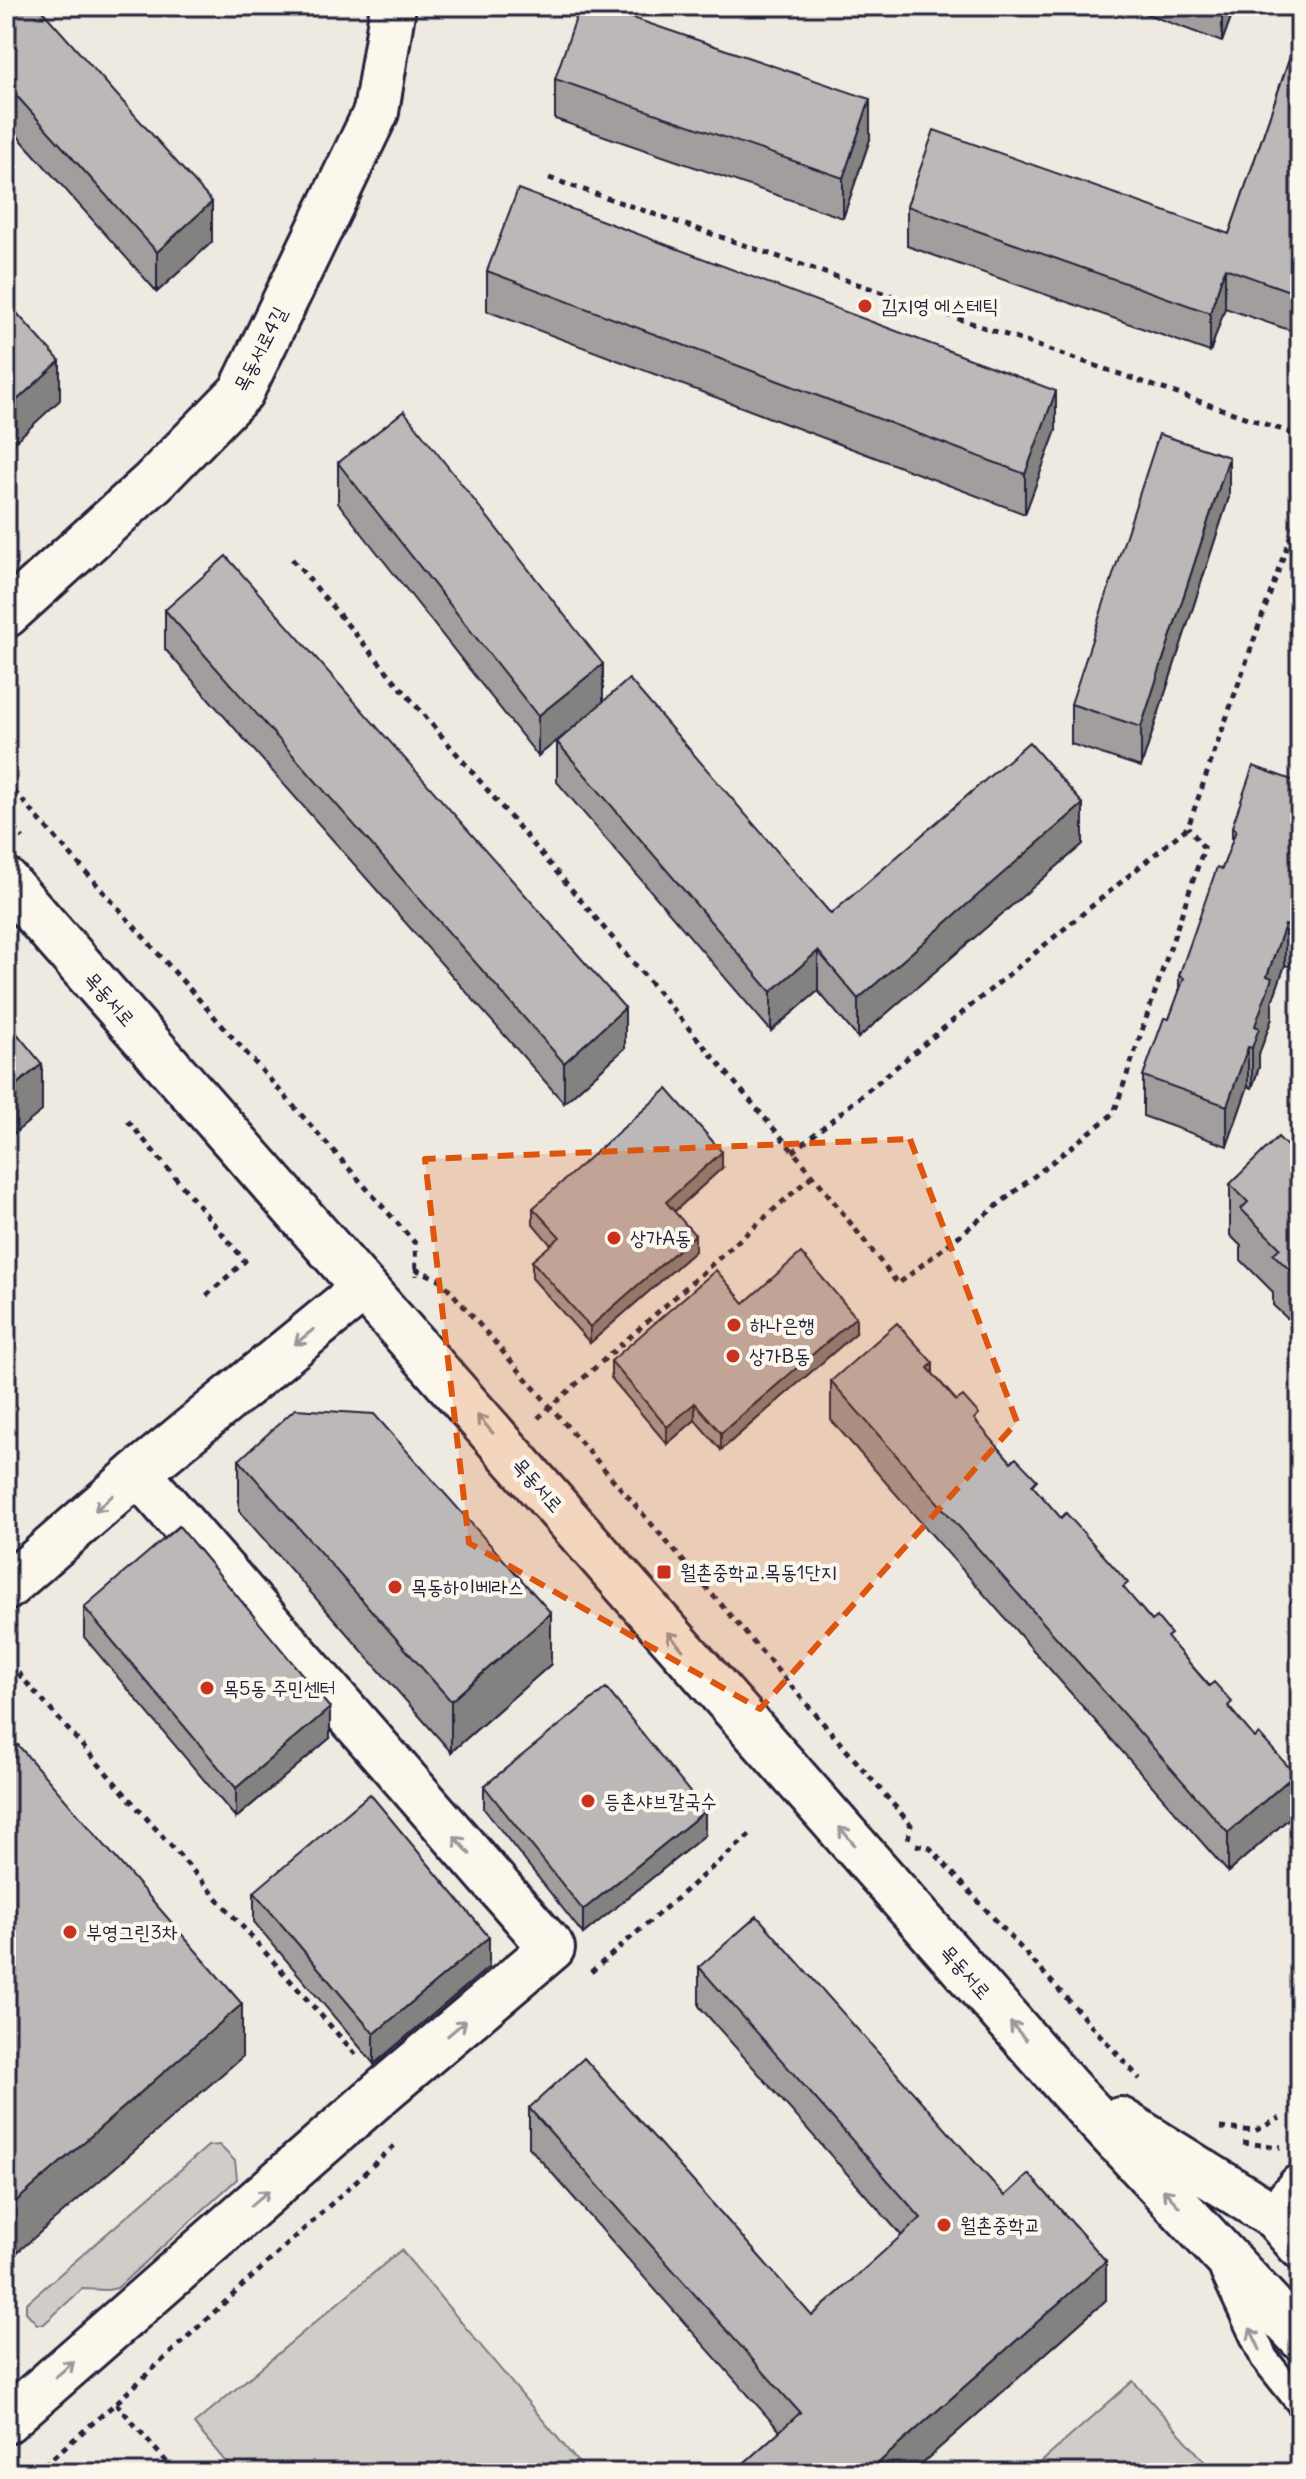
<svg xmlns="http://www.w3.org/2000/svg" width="1306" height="2479" viewBox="0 0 1306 2479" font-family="Delius,'Poor Story',sans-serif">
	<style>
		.green { fill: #d0cdc9; stroke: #797882; stroke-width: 2 }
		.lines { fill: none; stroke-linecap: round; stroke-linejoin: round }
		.service-casing { stroke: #22223b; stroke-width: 32 }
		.tertiary-casing { stroke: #22223b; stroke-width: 50 }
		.secondary-casing { stroke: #22223b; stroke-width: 50 }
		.path { stroke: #22223b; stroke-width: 5; stroke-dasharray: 6 6; stroke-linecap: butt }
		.service { stroke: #fbf7ec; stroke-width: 26 }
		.tertiary { stroke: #fbf7ec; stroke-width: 44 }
		.secondary { stroke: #fbf7ec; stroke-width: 44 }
		.wall { fill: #a29e9e; stroke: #22223b; stroke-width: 2 }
		.shaded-wall { fill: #848181; stroke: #22223b; stroke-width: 2 }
		.building { fill: #bcb8b8; stroke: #22223b; stroke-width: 2 }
		.oneway { stroke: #99979c }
		.marked { fill: #de560e; fill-opacity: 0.2; stroke: #de560e; stroke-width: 6; stroke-dasharray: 16 10; stroke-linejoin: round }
		.poi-dot { fill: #c8321e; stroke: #fbf7ec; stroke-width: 3 }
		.labels { text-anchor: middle; stroke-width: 8; stroke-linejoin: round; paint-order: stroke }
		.poi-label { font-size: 20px; fill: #22223b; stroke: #fbf7ec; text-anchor: start }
		.street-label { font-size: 20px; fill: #22223b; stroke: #fbf7ec }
	</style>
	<rect width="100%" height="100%" fill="#eeeae2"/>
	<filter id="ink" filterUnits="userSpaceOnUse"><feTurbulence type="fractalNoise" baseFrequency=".0125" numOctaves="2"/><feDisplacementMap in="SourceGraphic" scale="16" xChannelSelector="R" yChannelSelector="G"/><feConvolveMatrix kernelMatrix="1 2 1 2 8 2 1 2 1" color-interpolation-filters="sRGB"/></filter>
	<g filter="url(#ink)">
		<path class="green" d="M 219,2145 L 235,2161 L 237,2179 L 117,2288 L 108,2290 L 82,2289 L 44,2324 L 37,2324 L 26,2312 L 26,2303 L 29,2301 L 208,2146 Z
			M 401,2250 L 587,2473 L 235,2473 L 194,2424 Z
			M 1133,2381 L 1215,2473 L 1029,2473 Z"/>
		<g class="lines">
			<defs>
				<path id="service" d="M 1224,2272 L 1264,2358 L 1300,2403"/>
				<path id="tertiary" d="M 6,615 L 153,482 L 241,392 L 376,112 L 393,6
					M 6,1588 L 138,1473 L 364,1288
					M 1275,2217 L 1300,2187
					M 6,2421 L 386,2088 L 552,1948 L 138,1473"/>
				<path id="secondary" d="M 6,881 L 1070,2090 L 1300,2337
					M 1120,2120 L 1275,2217 L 1300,2246"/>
			</defs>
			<use href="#service" class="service-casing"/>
			<use href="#tertiary" class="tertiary-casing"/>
			<use href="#secondary" class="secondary-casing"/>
			<path class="path" d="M 549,178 L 1300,436
				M 292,559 L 813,1175 L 898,1284 L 1114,1113 L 1204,848 L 1188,827
				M 6,782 L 415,1243 L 416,1276
				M 6,818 L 23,838
				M 128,1121 L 245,1261 L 206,1296
				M 793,1152 L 1188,827 L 1300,509
				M 415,1269 L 441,1280 L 911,1825 L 908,1839
				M 538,1418 L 813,1175
				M 18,1673 L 357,2056
				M 916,1845 L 930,1848 L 1140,2079
				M 591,1972 L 751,1834
				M 1220,2128 L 1255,2131 L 1280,2118
				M 1243,2143 L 1281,2147
				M 116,2403 L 176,2473
				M 35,2473 L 116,2403 L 397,2143"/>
			<use href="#service" class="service"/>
			<use href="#tertiary" class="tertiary"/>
			<use href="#secondary" class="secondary"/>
		</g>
		<path class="wall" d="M 6,6 L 212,242 L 157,292 L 6,123 Z
			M 1125,6 L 1235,6 L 1222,42 Z
			M 1300,28 L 1300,317 L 1295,332 L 1225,308 L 1210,352 L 907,246 L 907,206 L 1229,234 Z
			M 555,79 L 870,139 L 843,218 L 555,119 Z
			M 487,271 L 1056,430 L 1025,514 L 487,311 Z
			M 338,463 L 603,702 L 831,914 L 1083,844 L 858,1038 L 818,991 L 771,1031 L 557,782 L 557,742 L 581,721 L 538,756 L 338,503 Z
			M 1229,497 L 1141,767 L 1071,744 L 1071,704 Z
			M 165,610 L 625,1048 L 564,1103 L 165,649 Z
			M 1300,783 L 1291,967 L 1285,965 L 1272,1002 L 1272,1018 L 1259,1054 L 1259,1067 L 1252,1088 L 1248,1086 L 1227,1146 L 1143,1116 L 1143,1076 L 1169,1019 L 1179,993 L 1179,976 L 1222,869 L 1232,843 L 1232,827 Z
			M 1300,1159 L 1293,1324 L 1273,1305 L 1273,1292 L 1241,1260 L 1241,1246 L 1230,1235 L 1230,1184 Z
			M 722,1168 L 674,1212 L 695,1251 L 590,1343 L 532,1278 L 532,1261 L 551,1245 L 533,1224 L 533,1208 Z
			M 744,1303 L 856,1333 L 721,1450 L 695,1420 L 667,1444 L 611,1378 L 611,1361 Z
			M 933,1374 L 1232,1711 L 1295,1813 L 1228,1872 L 831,1420 L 831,1381 Z
			M 239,1460 L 551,1664 L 451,1752 L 239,1511 Z
			M 84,1607 L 330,1738 L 236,1818 L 84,1637 Z
			M 484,1786 L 705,1835 L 583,1934 L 484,1809 Z
			M 254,1892 L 489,1967 L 374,2064 L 254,1922 Z
			M 699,1967 L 1005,2196 L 1106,2300 L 911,2473 L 733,2473 L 780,2431 L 529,2147 L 529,2108 L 812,2316 L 902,2236 L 699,2006 Z"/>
		<path class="shaded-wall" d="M 1222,6 L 1235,6 L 1222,42 Z
			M 870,99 L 870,139 L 843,218 L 843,178 Z
			M 212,202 L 212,242 L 157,292 L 157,252 Z
			M 1225,268 L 1225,308 L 1210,352 L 1210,313 Z
			M 1300,278 L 1300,317 L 1295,332 L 1295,293 Z
			M 60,361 L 60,400 L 6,450 L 6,410 Z
			M 1056,391 L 1056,430 L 1025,514 L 1025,474 Z
			M 1229,457 L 1229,497 L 1141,767 L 1141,727 Z
			M 603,664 L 603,704 L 538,756 L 538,716 Z
			M 1083,804 L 1083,844 L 858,1038 L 858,999 Z
			M 1300,901 L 1300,940 L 1291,967 L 1291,927 Z
			M 1285,925 L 1285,965 L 1272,1002 L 1272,1018 L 1259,1054 L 1259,1067 L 1252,1088 L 1252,1048 L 1255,1026 L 1267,976 Z
			M 818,951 L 818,991 L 771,1031 L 771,992 Z
			M 625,1008 L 625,1048 L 564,1103 L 564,1063 Z
			M 1248,1047 L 1248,1086 L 1227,1146 L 1227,1106 Z
			M 42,1064 L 42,1111 L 6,1140 L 6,1093 Z
			M 722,1152 L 722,1168 L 666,1219 L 666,1202 Z
			M 695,1235 L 695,1251 L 590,1343 L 590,1327 Z
			M 1300,1266 L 1300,1317 L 1293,1324 L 1293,1273 Z
			M 856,1317 L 856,1333 L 721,1450 L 721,1433 Z
			M 933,1363 L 933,1403 L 928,1368 Z
			M 695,1403 L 695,1420 L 667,1444 L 667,1427 Z
			M 551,1613 L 551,1664 L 451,1752 L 451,1701 Z
			M 330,1708 L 330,1738 L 236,1818 L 236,1788 Z
			M 1295,1774 L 1295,1813 L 1228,1872 L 1228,1833 Z
			M 705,1811 L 705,1835 L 583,1934 L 583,1910 Z
			M 489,1937 L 489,1967 L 374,2064 L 374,2034 Z
			M 242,2004 L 242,2057 L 6,2262 L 6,2210 Z
			M 1106,2261 L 1106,2300 L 911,2473 L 867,2473 Z"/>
		<path class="building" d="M 6,6 L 38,6 L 212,202 L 157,252 L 6,84 Z
			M 580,6 L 598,6 L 870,99 L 843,178 L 555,79 Z
			M 1300,28 L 1300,278 L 1295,293 L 1225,268 L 1210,313 L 907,206 L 934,130 L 1229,234 Z
			M 518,189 L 1056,391 L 1025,474 L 487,271 Z
			M 6,301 L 60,361 L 6,410 Z
			M 404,411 L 603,664 L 538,716 L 338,463 Z
			M 1159,434 L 1229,457 L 1141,727 L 1071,704 Z
			M 226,556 L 625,1008 L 564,1063 L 165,610 Z
			M 629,679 L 831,914 L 1029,742 L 1083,804 L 858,999 L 818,951 L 771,992 L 557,742 Z
			M 1253,766 L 1300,783 L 1300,901 L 1291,927 L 1285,925 L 1267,976 L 1272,978 L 1255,1026 L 1259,1028 L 1252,1048 L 1248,1047 L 1227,1106 L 1143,1076 L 1164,1018 L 1169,1019 L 1184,978 L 1179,976 L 1217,867 L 1222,869 L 1236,830 L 1232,827 Z
			M 6,1020 L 42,1064 L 6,1093 Z
			M 667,1089 L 722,1152 L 666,1202 L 695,1235 L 590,1327 L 532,1261 L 560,1237 L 533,1208 Z
			M 1278,1137 L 1300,1159 L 1300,1266 L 1293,1273 L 1273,1254 L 1280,1248 L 1241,1209 L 1248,1202 L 1230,1184 Z
			M 801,1253 L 856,1317 L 721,1433 L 695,1403 L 667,1427 L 611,1361 L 716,1270 L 744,1303 Z
			M 897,1323 L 933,1363 L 928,1368 L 956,1401 L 963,1396 L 979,1414 L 974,1419 L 1011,1462 L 1016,1458 L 1037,1480 L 1032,1485 L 1061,1518 L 1066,1513 L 1128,1583 L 1123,1587 L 1152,1621 L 1157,1617 L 1171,1634 L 1167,1637 L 1209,1686 L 1214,1682 L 1232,1702 L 1228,1706 L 1255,1738 L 1259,1734 L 1295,1774 L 1228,1833 L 831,1381 Z
			M 295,1409 L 374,1414 L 551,1613 L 451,1701 L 239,1460 Z
			M 179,1526 L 330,1708 L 236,1788 L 84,1607 Z
			M 606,1688 L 705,1811 L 583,1910 L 484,1786 Z
			M 18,1745 L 242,2004 L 6,2210 L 6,1756 Z
			M 370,1794 L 489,1937 L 374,2034 L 254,1892 Z
			M 757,1916 L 1005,2196 L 1029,2174 L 1106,2261 L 867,2473 L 733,2473 L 800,2413 L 529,2108 L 584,2058 L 812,2316 L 921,2218 L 699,1967 Z"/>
		<defs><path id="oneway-shaft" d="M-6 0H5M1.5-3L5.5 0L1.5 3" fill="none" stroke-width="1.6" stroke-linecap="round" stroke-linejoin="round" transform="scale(2)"/></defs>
		<g class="oneway">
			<use href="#oneway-shaft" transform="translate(304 1337) rotate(141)"/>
			<use href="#oneway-shaft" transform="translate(485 1424) rotate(-131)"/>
			<use href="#oneway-shaft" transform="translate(104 1503) rotate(139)"/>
			<use href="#oneway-shaft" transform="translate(675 1641) rotate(-131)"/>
			<use href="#oneway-shaft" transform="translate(847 1836) rotate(-131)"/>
			<use href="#oneway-shaft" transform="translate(462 1845) rotate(-131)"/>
			<use href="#oneway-shaft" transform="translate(457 2028) rotate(-40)"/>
			<use href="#oneway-shaft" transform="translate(1018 2031) rotate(-131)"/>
			<use href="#oneway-shaft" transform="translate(260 2198) rotate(-41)"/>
			<use href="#oneway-shaft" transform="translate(1171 2198) rotate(-133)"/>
			<use href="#oneway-shaft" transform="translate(1255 2339) rotate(-115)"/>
			<use href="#oneway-shaft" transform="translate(65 2369) rotate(-41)"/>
		</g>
	</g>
	<path class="marked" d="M 910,1139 L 1017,1422 L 760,1709 L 469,1543 L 425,1159 Z"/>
	<g class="poi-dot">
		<circle cx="865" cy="306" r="8"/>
		<circle cx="614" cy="1238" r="8"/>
		<circle cx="734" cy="1325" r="8"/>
		<circle cx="733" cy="1356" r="8"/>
		<rect x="656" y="1564" width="16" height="16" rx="4"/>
		<circle cx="395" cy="1587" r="8"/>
		<circle cx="207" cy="1688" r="8"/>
		<circle cx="588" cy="1801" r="8"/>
		<circle cx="70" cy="1932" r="8"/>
		<circle cx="944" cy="2225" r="8"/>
	</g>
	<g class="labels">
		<g class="poi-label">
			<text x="881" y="313">김지영 에스테틱</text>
			<text x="630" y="1245">상가A동</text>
			<text x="750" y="1332">하나은행</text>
			<text x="749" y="1363">상가B동</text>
			<text x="680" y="1579">월촌중학교.목동1단지</text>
			<text x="411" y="1594">목동하이베라스</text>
			<text x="223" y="1695">목5동 주민센터</text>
			<text x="604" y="1808">등촌샤브칼국수</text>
			<text x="86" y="1939">부영그린3차</text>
			<text x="960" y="2232">월촌중학교</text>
		</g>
		<g class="street-label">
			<text transform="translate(260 349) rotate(-63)" y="7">목동서로4길</text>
			<text transform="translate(110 999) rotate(49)" y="7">목동서로</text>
			<text transform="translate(538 1485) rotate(49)" y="7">목동서로</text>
			<text transform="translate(966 1972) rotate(49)" y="7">목동서로</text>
		</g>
	</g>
	<rect width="1306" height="2479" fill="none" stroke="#fbf7ec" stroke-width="32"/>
	<rect x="16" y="16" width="1274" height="2447" fill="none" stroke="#22223b" stroke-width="3" filter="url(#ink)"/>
</svg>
